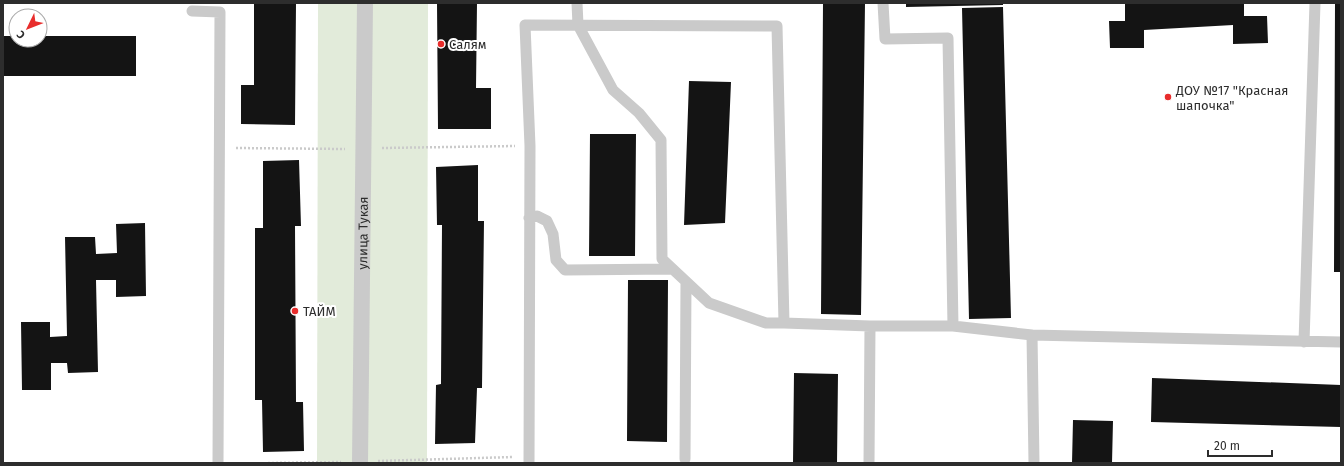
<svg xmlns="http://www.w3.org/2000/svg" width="1344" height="466" viewBox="0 0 1344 466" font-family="'Fira Sans',sans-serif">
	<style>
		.green { fill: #e2ebda }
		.building { fill: #141414 }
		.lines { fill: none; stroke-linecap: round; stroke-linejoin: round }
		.path { stroke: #cacaca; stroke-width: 2.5; stroke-dasharray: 2 2; stroke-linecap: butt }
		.service { stroke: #cacaca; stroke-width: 11 }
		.pedestrian { stroke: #cacaca; stroke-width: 16 }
		.poi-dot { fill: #e82d2c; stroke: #fff; stroke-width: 1.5 }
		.labels { text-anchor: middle; stroke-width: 4; stroke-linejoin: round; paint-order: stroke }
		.poi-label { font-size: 13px; fill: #2d2d2d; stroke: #fff; text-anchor: start }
		.street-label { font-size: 13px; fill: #2d2d2d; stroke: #fff }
	</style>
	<rect width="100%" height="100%" fill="#fff"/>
	<path class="green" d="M 318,3 L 428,3 L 427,463 L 317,463 Z"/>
	<path class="building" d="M 254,3 L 296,3 L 295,125 L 241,124 L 241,85 L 254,85 Z
		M 437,3 L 477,3 L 476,88 L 491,88 L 491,129 L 438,129 Z
		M 823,3 L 865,3 L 861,315 L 821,314 Z
		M 906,3 L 1003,3 L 1003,5 L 906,7 Z
		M 1125,3 L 1244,3 L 1244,16 L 1267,16 L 1268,43 L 1233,44 L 1233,25 L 1144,30 L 1144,48 L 1110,48 L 1109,21 L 1125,21 Z
		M 1335,3 L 1341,3 L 1341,272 L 1334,272 Z
		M 1003,7 L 1011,318 L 969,319 L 962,8 Z
		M 3,36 L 16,36 L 16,40 L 40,40 L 40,36 L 136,36 L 136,76 L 3,76 Z
		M 689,81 L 731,82 L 725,223 L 684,225 Z
		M 590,134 L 636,134 L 635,256 L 589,256 Z
		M 299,160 L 301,226 L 295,226 L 296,402 L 303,402 L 304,451 L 263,452 L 262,400 L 255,400 L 255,228 L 263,228 L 263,161 Z
		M 478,165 L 478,221 L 484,221 L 482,388 L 477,388 L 475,443 L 435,444 L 436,385 L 441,384 L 442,225 L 437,225 L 436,167 Z
		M 145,223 L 146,296 L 116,297 L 116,280 L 96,280 L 98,372 L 68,373 L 67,363 L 51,363 L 51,390 L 22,390 L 21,322 L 50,322 L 50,337 L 67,336 L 65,237 L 95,237 L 96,254 L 117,253 L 116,224 Z
		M 628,280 L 668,280 L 667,442 L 627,441 Z
		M 794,373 L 838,374 L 837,463 L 793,463 Z
		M 1152,378 L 1341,385 L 1341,427 L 1151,422 Z
		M 1073,420 L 1113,421 L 1112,463 L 1072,463 Z"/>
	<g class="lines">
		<path class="path" d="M 236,148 L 345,149
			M 382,148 L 515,146
			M 378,461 L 513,457
			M 268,463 L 341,462"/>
		<path class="service" d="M 577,3 L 578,25 L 613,90 L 639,113 L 661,140 L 662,259 L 709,303 L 766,323 L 784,323
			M 883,3 L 885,39 L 948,38 L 953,326
			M 192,11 L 220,12 L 218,463
			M 529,218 L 537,216 L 547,221 L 553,234 L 556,260 L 565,270 L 672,269
			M 1304,342 L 1315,3
			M 685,459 L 686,282
			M 529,463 L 530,146 L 525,25 L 777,26 L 784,323 L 870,326 L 953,326 L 1032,335
			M 869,463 L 870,326
			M 1034,463 L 1032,335 L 1341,342"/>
		<path class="pedestrian" id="s1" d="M 360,463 L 365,3"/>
	</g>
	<g class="poi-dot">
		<circle cx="441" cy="44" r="4"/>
		<circle cx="1168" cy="97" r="4"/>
		<circle cx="295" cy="311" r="4"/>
	</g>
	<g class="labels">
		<g class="poi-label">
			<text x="449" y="49">Салям</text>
			<text x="1176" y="95">ДОУ №17 "Красная<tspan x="1176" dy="15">шапочка"</tspan></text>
			<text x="303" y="316">ТАЙМ</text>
		</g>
		<g class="street-label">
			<text dy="5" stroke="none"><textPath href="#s1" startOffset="230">улица Тукая</textPath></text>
		</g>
	</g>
	<rect width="1344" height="466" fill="none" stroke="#2d2d2d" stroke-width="8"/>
	<g transform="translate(28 28) rotate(227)"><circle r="19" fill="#ffffff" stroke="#ababab"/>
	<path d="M0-3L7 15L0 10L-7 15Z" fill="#e82d2c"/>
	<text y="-6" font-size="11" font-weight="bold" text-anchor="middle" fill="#2d2d2d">С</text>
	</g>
	<path d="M1208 450v6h64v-6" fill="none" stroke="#2d2d2d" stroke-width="2"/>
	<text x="1214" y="450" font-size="12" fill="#2d2d2d" stroke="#ffffff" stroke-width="3" paint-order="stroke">20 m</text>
</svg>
